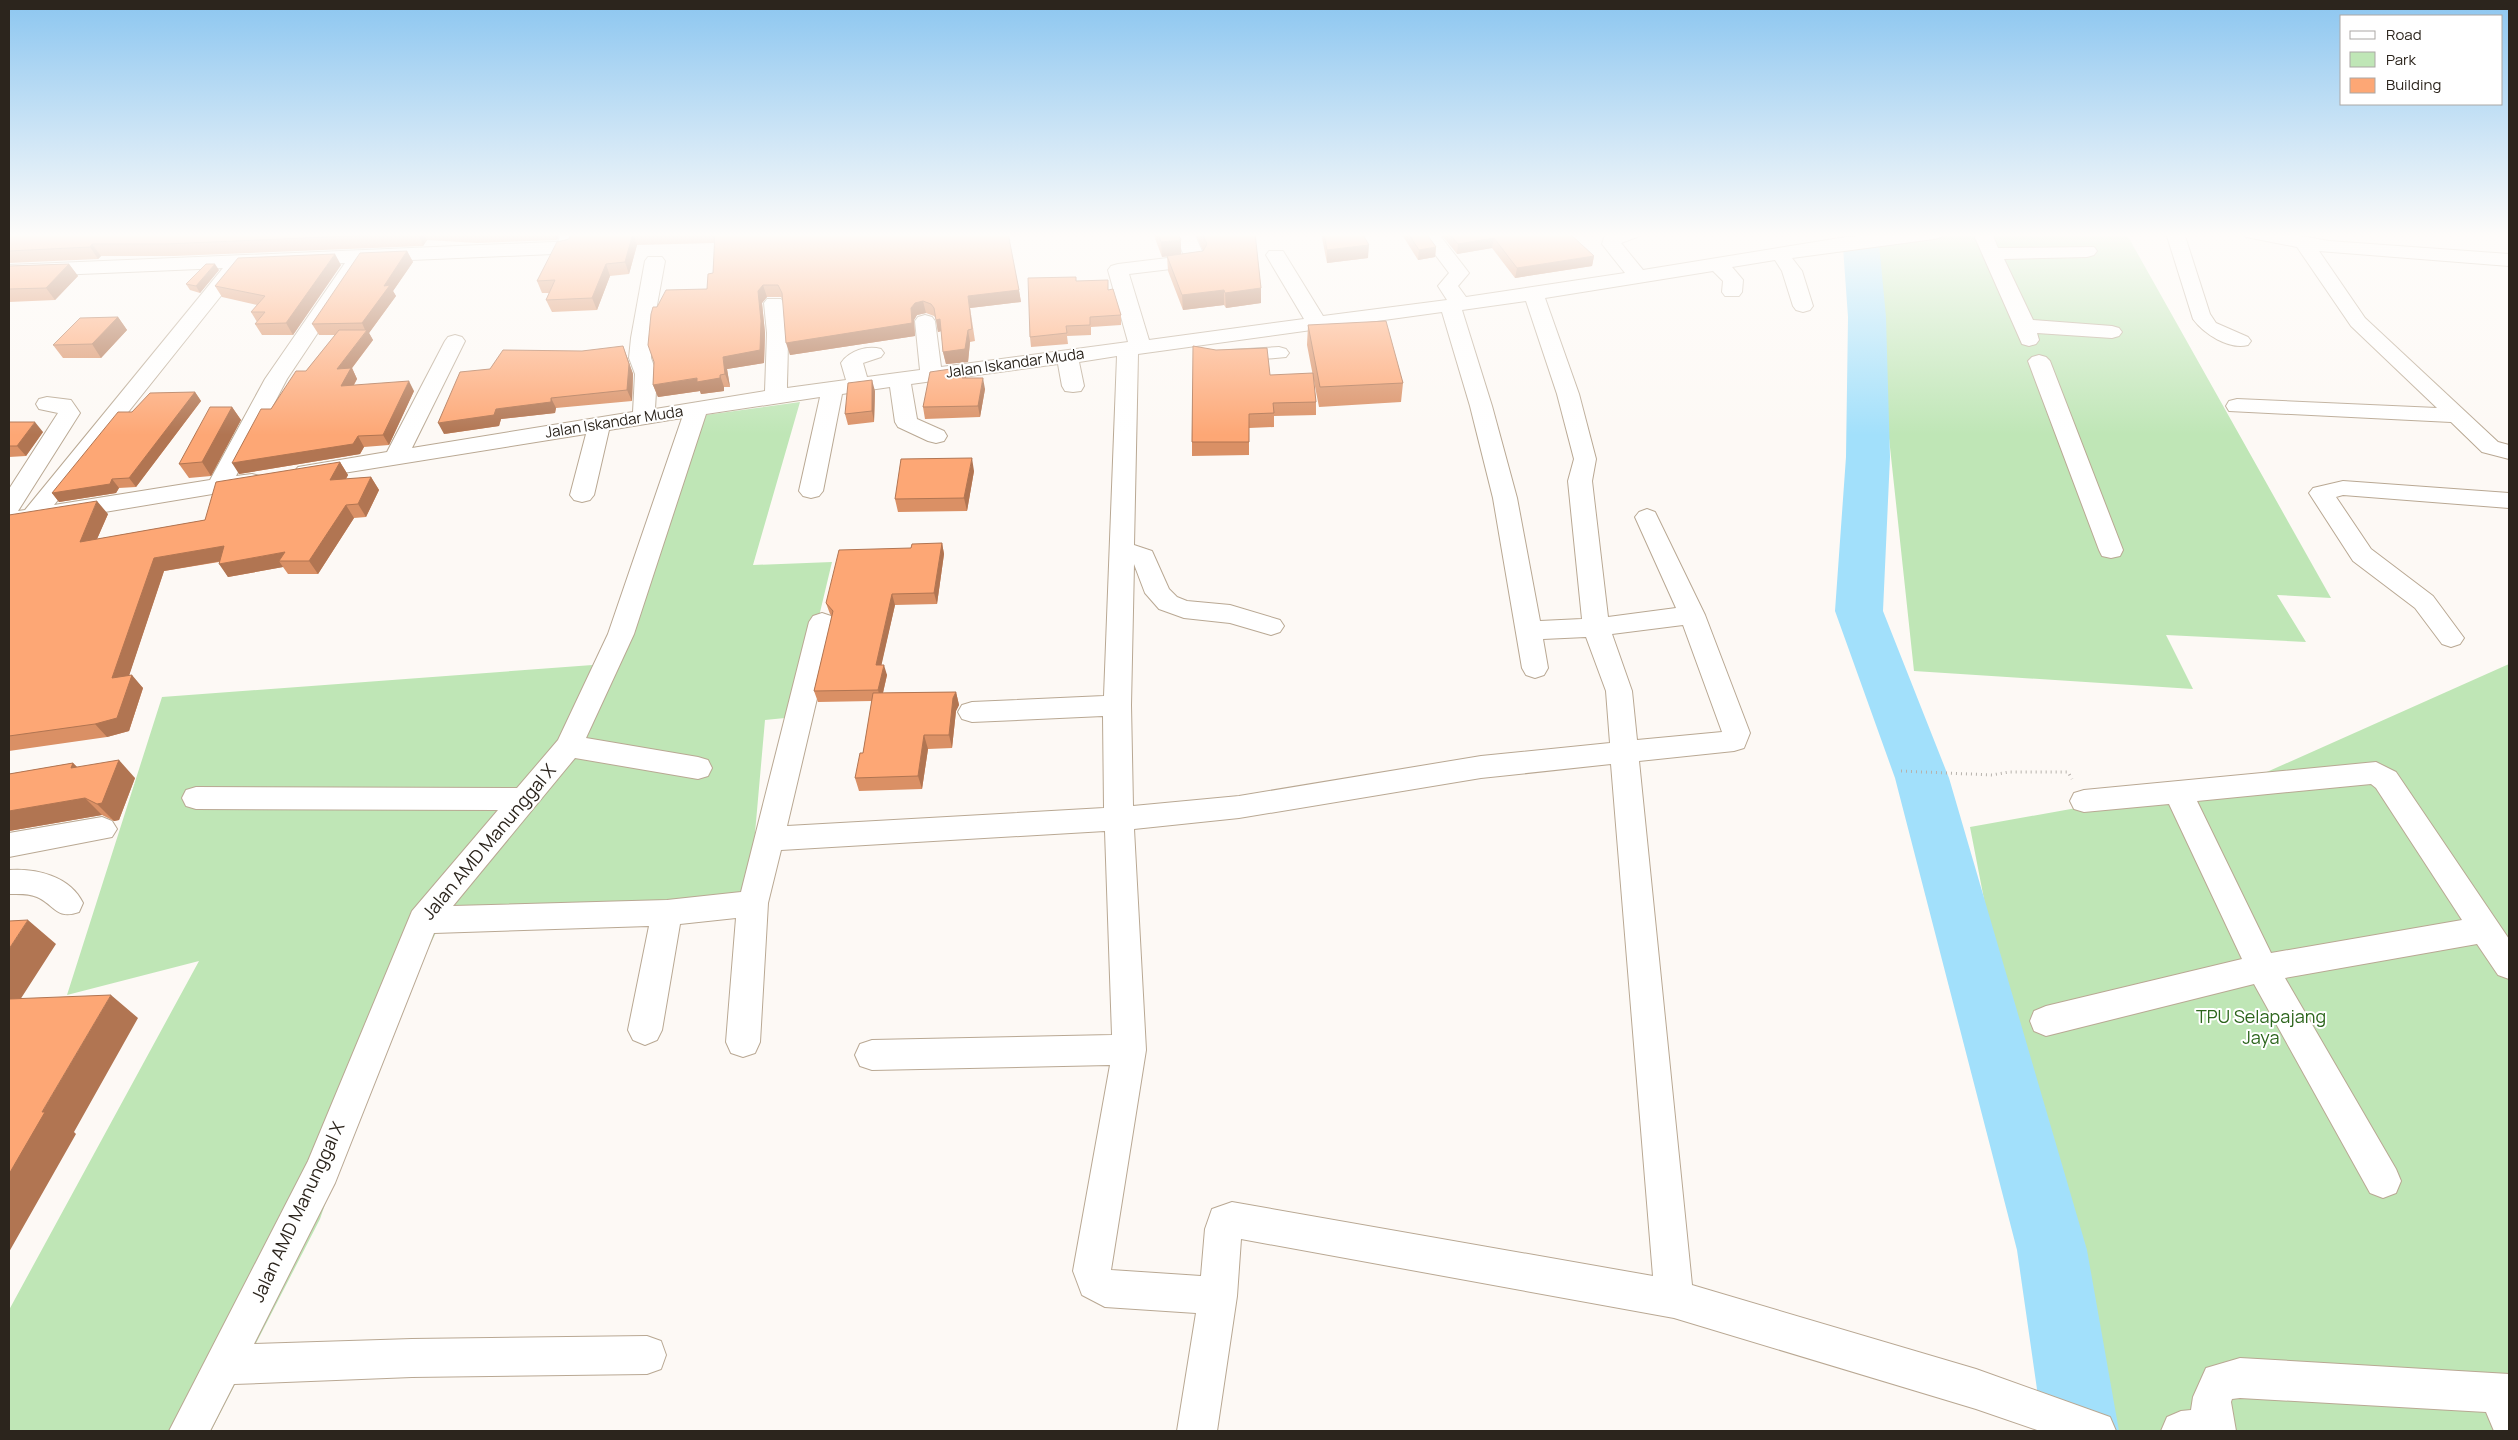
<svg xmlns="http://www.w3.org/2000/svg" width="2518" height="1440" viewBox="0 0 2518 1440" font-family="Manrope,sans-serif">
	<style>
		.green { fill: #bfe6b6 }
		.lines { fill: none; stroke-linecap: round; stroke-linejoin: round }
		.river { fill: #a2e0fb; fill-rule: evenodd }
		.minor-casing { stroke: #b9a893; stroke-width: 2 }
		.path { stroke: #b7b2ac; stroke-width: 3; stroke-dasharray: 1 4; stroke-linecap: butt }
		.minor { fill: #fff; fill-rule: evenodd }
		.wall { fill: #da9065 }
		.shaded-wall { fill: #b17552 }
		.building { fill: #fda775; stroke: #b17552 }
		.labels { text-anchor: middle; stroke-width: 4; stroke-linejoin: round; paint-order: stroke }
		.far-street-label { font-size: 15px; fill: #2c251d; stroke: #fff }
		.street-label { font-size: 18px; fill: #2c251d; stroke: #fff }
		.park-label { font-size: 18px; fill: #2c651c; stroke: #fff }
	</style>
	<rect width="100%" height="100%" fill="#fdf9f5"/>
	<path class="green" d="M 1867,233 L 2126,233 L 2331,598 L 2277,595 L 2306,642 L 2166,635 L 2193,689 L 1914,671 Z
		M 800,402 L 753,565 L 832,562 L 795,717 L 765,720 L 749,901 L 442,920 L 372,1066 L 320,1219 L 211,1431 L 9,1431 L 9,1310 L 199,961 L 67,995 L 162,697 L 606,664 L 691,417 Z
		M 2509,664 L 2509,1431 L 2084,1431 L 2062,1293 L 2052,1250 L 1970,827 L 2260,775 Z"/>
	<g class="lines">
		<path class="river" d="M 1842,233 L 1878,233 L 1886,317 L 1890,457 L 1883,611 L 1949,778 L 2087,1250 L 2119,1431 L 2043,1431 L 2017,1250 L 1895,778 L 1835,611 L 1846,457 L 1848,317 Z"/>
		<defs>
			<path id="minor" d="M 561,233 L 580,233 L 572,250 L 553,254 L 365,262 L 287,379 L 236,476 L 252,474 L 260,476 L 264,481 L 260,486 L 9,528 L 9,489 L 58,413 L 39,409 L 36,404 L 39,399 L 47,397 L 71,400 L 80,413 L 18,511 L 25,510 L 223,268 L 9,277 L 9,265 L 553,242 L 558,242 ZM 345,263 L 265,379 L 210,480 L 54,505 L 244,267 Z
				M 1175,233 L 1194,233 L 1206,260 L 1203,264 L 1196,266 L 1129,274 L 1149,340 L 1304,319 L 1266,255 L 1269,251 L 1283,251 L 1323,316 L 1447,300 L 1438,286 L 1449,273 L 1419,233 L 1438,233 L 1466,269 L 1469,273 L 1458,286 L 1466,297 L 1625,273 L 1602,244 L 1605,235 L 1639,233 L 1637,237 L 1621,243 L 1643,270 L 1840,238 L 1883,233 L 1943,233 L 1941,237 L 1934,239 L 1792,258 L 1802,271 L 1813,306 L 1810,310 L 1803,312 L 1796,310 L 1793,306 L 1782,271 L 1775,260 L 1732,267 L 1743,280 L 1742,292 L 1739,296 L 1725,296 L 1722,292 L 1723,281 L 1713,271 L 1545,298 L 1579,394 L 1596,459 L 1592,481 L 1608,617 L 1676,608 L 1635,517 L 1639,512 L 1647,509 L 1655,512 L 1705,615 L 1750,733 L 1744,748 L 1734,751 L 1639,761 L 1692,1285 L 1976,1369 L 2110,1417 L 2116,1431 L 2040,1431 L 1976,1409 L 1674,1318 L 1241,1239 L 1237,1296 L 1217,1431 L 1177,1431 L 1196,1313 L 1105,1307 L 1082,1295 L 1073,1271 L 1110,1065 L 872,1070 L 860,1066 L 855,1055 L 860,1044 L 872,1040 L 1112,1035 L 1105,831 L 781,850 L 768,903 L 760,1042 L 755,1053 L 743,1057 L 731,1053 L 726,1042 L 736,918 L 680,924 L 662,1030 L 657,1040 L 645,1045 L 633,1040 L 628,1030 L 649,926 L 434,933 L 335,1183 L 254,1344 L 412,1339 L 647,1336 L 661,1341 L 666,1355 L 661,1369 L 647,1374 L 412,1377 L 234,1384 L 210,1431 L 169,1431 L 308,1161 L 412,911 L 498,810 L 196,809 L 186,806 L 182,798 L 186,790 L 196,787 L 517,788 L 558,740 L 608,634 L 682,418 L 609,430 L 594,495 L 590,500 L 582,502 L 574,500 L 570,495 L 586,434 L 306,479 L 298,477 L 294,472 L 298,467 L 387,452 L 445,341 L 448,337 L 455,335 L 462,337 L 465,341 L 412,448 L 633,412 L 635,374 L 629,358 L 631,338 L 645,261 L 648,257 L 662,257 L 665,261 L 651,338 L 651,358 L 657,374 L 655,409 L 765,391 L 767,333 L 764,303 L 767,299 L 781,299 C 791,313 787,369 787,388 L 846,380 L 841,363 C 849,351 867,345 881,349 L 884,353 L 881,357 L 863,363 L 867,377 L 920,370 L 915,321 L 918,317 L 925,315 L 932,317 L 935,321 L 941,367 L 1128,342 L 1108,270 L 1111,266 L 1118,264 L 1184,256 ZM 1526,301 L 1557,394 L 1574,459 L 1568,481 L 1582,619 L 1540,621 L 1517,498 L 1492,406 L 1462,310 ZM 1442,312 L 1470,406 L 1493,498 L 1522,668 L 1526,675 L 1535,678 L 1544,675 L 1548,668 L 1543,639 L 1586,637 L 1606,691 L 1610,743 L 1481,756 L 1239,796 L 1133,806 L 1131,705 L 1134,564 L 1145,593 L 1159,609 L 1184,618 L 1230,623 L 1271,635 L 1280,632 L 1284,626 L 1280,620 L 1230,605 L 1187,601 L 1177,597 L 1169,589 L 1152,551 L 1134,545 L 1138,354 ZM 1117,356 L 1104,696 L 972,702 L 962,705 L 958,712 L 962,719 L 972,722 L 1103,716 L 1104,808 L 787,826 L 835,622 L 831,616 L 822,613 L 813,616 L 809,622 L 741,892 L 667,900 L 453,906 L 575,758 L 698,779 L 708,776 L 712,768 L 708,760 L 698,757 L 586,738 L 634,634 L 706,414 L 820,397 L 799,491 L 803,496 L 811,498 L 819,496 L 823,491 L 842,394 L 890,387 L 895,422 L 898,427 L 928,441 L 936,443 L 944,441 L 947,436 L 944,431 L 917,419 L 911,384 L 1058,364 L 1062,386 L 1065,391 L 1073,392 L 1081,391 L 1084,386 L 1079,362 ZM 1683,625 L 1722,732 L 1637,740 L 1632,691 L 1612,634 ZM 1611,764 L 1653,1276 L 1232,1202 L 1212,1209 L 1205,1229 L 1201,1276 L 1111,1270 L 1146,1050 L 1134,829 L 1239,818 L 1481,778 Z
				M 1973,233 L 1992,233 L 1998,248 L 2094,247 L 2097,251 L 2094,255 L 2087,257 L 2004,259 L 2033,320 L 2112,326 L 2119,328 L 2122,332 L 2119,336 L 2112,338 L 2037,333 L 2039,340 L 2036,344 L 2029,346 L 2022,344 Z
				M 2166,233 L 2184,233 L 2210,314 L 2216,323 L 2248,337 L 2251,341 L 2248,345 C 2229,350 2204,334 2193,319 Z
				M 2244,233 L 2285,233 L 2329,241 L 2509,254 L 2509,266 L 2319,251 L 2365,318 L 2498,442 L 2509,445 L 2509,459 L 2482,452 L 2451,422 L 2229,411 L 2226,406 L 2229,401 L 2237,399 L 2437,408 L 2351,326 L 2297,247 L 2246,237 Z
				M 1279,347 L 1286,349 L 1289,353 L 1286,357 L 1231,362 L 1224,360 L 1220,356 L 1224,352 L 1231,350 Z
				M 2039,355 L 2046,357 L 2050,361 L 2123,550 L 2120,556 L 2111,558 L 2102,556 L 2099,550 L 2028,361 L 2032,357 Z
				M 2343,481 L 2509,493 L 2509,508 L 2343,495 L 2336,497 L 2371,549 L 2433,596 L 2464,638 L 2460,644 L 2451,647 L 2442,644 L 2415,608 L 2353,561 L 2309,493 L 2313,488 Z
				M 2376,762 L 2396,772 L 2509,939 L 2509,979 L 2498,975 L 2477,944 L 2285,978 L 2396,1169 L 2401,1181 L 2396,1193 L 2383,1198 L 2370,1193 L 2254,984 L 2046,1036 L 2034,1031 L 2030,1021 L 2034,1011 L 2046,1006 L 2242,959 L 2169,804 L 2084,812 L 2074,809 L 2070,801 L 2074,793 L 2084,790 ZM 2371,784 L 2376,788 L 2462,920 L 2271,953 L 2197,801 Z
				M 102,817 L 112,821 L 117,829 L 112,837 L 9,857 L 9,833 Z
				M 9,870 C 36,868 70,876 83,903 L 79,912 C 56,920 55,905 37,897 C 28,893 18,894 9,894 Z
				M 2240,1358 L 2509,1374 L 2509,1431 L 2494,1431 L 2486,1412 L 2240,1398 L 2232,1399 L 2231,1402 L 2236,1431 L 2161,1431 L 2167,1417 L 2181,1411 L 2191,1410 L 2193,1397 L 2206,1368 Z"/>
		</defs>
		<use href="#minor" class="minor-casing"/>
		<path class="path" d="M 1901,771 L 1992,775 L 2009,772 L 2068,772 L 2072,779"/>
		<use href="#minor" class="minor"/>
	</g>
	<path class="wall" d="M 9,233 L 560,233 L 557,240 L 477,243 L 427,240 L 423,246 L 174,256 L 101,256 L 98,259 L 9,263 L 9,264 Z
		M 571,233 L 1008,233 L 1021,302 L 970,308 L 975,341 L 970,342 L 968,362 L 946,364 L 943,352 L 941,331 L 938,332 L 936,319 L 934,316 L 926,313 L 917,315 L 914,320 L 915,336 L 790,355 L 783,300 L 781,297 L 767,297 L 762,303 L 765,333 L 764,363 L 727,369 L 730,387 L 724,387 L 724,391 L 701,394 L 700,391 L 658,397 L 653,385 L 657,307 L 707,289 L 713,273 L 715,243 L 637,245 L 629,274 L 610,276 L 597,310 L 552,312 L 546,300 L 549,293 L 542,293 L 537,281 L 569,239 Z
		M 1153,233 L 1178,233 L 1181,240 L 1181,254 L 1203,251 L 1195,233 L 1255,233 L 1261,288 L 1261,303 L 1226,308 L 1224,305 L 1183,310 L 1168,271 L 1167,256 L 1177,255 L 1162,257 Z
		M 1321,233 L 1362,233 L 1368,258 L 1327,263 Z
		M 1401,233 L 1426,233 L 1436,247 L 1435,257 L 1418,260 Z
		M 1440,233 L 1569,233 L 1594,256 L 1592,266 L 1515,278 L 1492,248 L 1457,254 Z
		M 407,251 L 413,262 L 393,291 L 396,296 L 369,333 L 373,340 L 352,368 L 357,379 L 354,385 L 414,391 L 389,445 L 364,447 L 360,454 L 239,474 L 271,409 L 306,371 L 335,335 L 319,335 L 312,324 Z
		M 69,264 L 78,276 L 55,300 L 9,302 L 9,266 Z
		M 341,265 L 293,335 L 262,335 L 255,324 L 257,322 L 251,312 L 257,305 L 222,297 L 215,286 Z
		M 219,270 L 200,293 L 190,290 L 186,284 Z
		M 1076,281 L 1109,290 L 1121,315 L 1121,325 L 1091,327 L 1091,335 L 1067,336 L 1068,344 L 1031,347 L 1030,337 Z
		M 118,317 L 127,330 L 101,358 L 63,358 L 53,345 Z
		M 1308,325 L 1403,383 L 1401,402 L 1319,407 L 1307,345 Z
		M 627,357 L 633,374 L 632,401 L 556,408 L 555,413 L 501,419 L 499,426 L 444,434 Z
		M 964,367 L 966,378 L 985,389 L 980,417 L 925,419 L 923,407 Z
		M 1270,375 L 1316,402 L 1316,415 L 1274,416 L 1274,427 L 1249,428 L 1249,455 L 1192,456 L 1192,442 Z
		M 875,391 L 874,422 L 848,425 L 845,414 Z
		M 195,392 L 201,401 L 136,487 L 119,488 L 116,493 L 59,502 L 52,493 L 132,412 Z
		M 232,407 L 241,420 L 211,476 L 189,478 L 179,464 Z
		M 9,422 L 43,432 L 26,456 L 9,457 Z
		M 340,462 L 348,475 L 346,479 L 371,477 L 379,490 L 366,517 L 354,518 L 318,574 L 288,574 L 283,567 L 228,577 L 219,562 L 164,571 L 129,675 L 143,688 L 129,731 L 107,737 L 9,751 L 9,515 L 108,514 L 97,539 L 205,520 Z
		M 974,471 L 967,511 L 898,512 L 895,499 Z
		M 942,543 L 944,554 L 937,604 L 895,605 L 881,665 L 887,675 L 883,693 L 956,692 L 959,705 L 956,711 L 952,748 L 928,749 L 922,789 L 859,791 L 855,778 L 863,753 L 872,701 L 818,702 L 814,691 L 832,617 L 830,614 L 826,603 L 911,548 Z
		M 73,763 L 77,767 L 135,778 L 119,820 L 114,821 L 102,815 L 9,831 L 9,774 Z"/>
	<path class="shaded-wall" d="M 418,233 L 424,233 L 427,240 L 423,246 Z
		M 554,233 L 560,233 L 557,240 Z
		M 633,233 L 637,245 L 629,274 L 625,262 Z
		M 1494,238 L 1492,248 L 1457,254 L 1458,244 Z
		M 1181,240 L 1181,254 L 1162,257 L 1161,242 Z
		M 92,244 L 101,256 L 98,259 L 90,247 Z
		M 1369,245 L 1368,258 L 1327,263 L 1327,250 Z
		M 1436,247 L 1435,257 L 1418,260 L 1419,250 Z
		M 407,251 L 413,262 L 393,291 L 396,296 L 369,333 L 373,340 L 352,368 L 357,379 L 347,396 L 341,386 L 337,369 L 366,332 L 362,323 L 384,286 Z
		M 335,254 L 341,265 L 293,335 L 286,323 Z
		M 1594,256 L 1592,266 L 1515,278 L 1517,268 Z
		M 69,264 L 78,276 L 55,300 L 46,288 Z
		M 215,264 L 219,270 L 200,293 L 196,286 Z
		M 606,264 L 610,276 L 597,310 L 592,298 Z
		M 763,285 L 767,297 L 762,303 L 765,333 L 764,363 L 727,369 L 730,387 L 725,374 L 723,357 L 758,291 Z
		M 1261,288 L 1261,303 L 1226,308 L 1225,293 Z
		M 1019,290 L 1021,302 L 970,308 L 975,341 L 968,296 Z
		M 1224,290 L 1224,305 L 1183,310 L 1182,295 Z
		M 923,301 L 926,313 L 917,315 L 914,320 L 915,336 L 790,355 L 786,343 L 911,308 L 915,303 Z
		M 118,317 L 127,330 L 101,358 L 92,344 Z
		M 940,319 L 942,331 L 938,332 L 936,320 Z
		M 968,330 L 970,342 L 968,362 L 946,364 L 943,352 Z
		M 623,346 L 633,374 L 632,401 L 627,390 Z
		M 964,367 L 966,378 L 962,378 Z
		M 720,375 L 724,387 L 724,391 L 701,394 L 700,391 L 658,397 L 653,385 Z
		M 983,378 L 985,389 L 980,417 L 978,406 Z
		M 872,380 L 875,391 L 874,422 L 872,411 Z
		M 409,381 L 414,391 L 389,445 L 383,435 Z
		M 195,392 L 201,401 L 136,487 L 129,478 Z
		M 551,398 L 556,408 L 555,413 L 501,419 L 499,426 L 444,434 L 438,423 L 496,409 Z
		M 232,407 L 241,420 L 211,476 L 202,462 Z
		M 35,422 L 43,432 L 26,456 L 17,446 Z
		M 358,436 L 364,447 L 360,454 L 239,474 L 232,463 Z
		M 972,458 L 974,471 L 967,511 L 964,498 Z
		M 340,462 L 348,475 L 338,493 L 330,480 Z
		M 371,477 L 379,490 L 366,517 L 358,504 Z
		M 112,479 L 119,488 L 116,493 L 59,502 L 52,493 Z
		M 97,501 L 108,514 L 90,555 L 80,542 Z
		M 346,505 L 354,518 L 318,574 L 309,561 Z
		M 942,543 L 944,554 L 937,604 L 934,593 Z
		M 224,546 L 233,559 L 164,571 L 124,691 L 112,678 L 154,558 Z
		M 285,552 L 279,561 L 283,567 L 228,577 L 219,564 Z
		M 892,594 L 895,605 L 879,676 L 876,665 Z
		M 884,665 L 887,675 L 881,701 L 878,690 Z
		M 132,675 L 143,688 L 129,731 L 107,737 L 95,724 Z
		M 956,692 L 959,705 L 956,711 L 952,748 L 949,735 L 953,698 Z
		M 924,735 L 928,749 L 922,789 L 918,776 Z
		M 119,760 L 135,778 L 119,820 L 114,821 L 97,804 Z
		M 73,763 L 90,780 L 71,768 Z
		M 85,798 L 102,815 L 9,831 L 9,811 Z
		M 28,920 L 56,944 L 9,1017 L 9,949 Z
		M 111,995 L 138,1018 L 74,1132 L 76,1134 L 9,1252 L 9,1174 L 42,1112 Z"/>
	<path class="building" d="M 9,233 L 418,233 L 166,244 L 92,244 L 90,247 L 9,251 Z
		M 571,233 L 633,233 L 625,262 L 606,264 L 592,298 L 546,300 L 555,280 L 537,281 L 557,242 L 569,239 Z
		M 715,233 L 1008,233 L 1019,290 L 968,296 L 972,329 L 968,330 L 965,349 L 943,352 L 940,319 L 936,320 L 934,308 L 931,304 L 923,301 L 915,303 L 911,308 L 912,323 L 786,343 L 782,293 L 778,285 L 763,285 L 758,291 L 761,321 L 760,350 L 723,357 L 725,374 L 720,375 L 720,378 L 697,382 L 697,378 L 653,385 L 654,362 L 648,345 L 651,314 L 653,307 L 657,307 L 666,290 L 707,289 L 708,274 L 713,273 Z
		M 1158,233 L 1178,233 L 1181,240 L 1161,242 Z
		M 1202,233 L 1255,233 L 1261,288 L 1225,293 L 1224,290 L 1182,295 L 1167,256 L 1203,251 L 1207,244 Z
		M 1324,233 L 1362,233 L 1369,245 L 1327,250 Z
		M 1408,233 L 1426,233 L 1436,247 L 1419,250 Z
		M 1449,233 L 1569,233 L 1594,256 L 1517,268 L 1494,238 L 1458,244 Z
		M 407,251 L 384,286 L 390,285 L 362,323 L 312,324 L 360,253 Z
		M 335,254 L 286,323 L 255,324 L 265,312 L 251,312 L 265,296 L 215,286 L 238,258 Z
		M 69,264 L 46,288 L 9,289 L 9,266 Z
		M 206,264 L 215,264 L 196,286 L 186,284 Z
		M 1076,277 L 1076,281 L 1108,280 L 1108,290 L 1113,289 L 1121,315 L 1090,317 L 1090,325 L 1066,326 L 1067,333 L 1030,337 L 1028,278 Z
		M 118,317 L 92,344 L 53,345 L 80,318 Z
		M 1386,321 L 1403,383 L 1320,387 L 1308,325 Z
		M 339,330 L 367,330 L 337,369 L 351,368 L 341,386 L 409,381 L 383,435 L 358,436 L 353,444 L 232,463 L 261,409 L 271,409 L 296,371 L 306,371 Z
		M 623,346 L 629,364 L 627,390 L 551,398 L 551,402 L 496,409 L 494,415 L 438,423 L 460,372 L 490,369 L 503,350 L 582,351 Z
		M 1193,346 L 1216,350 L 1267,348 L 1270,375 L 1313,373 L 1316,402 L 1273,403 L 1274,413 L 1249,414 L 1249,442 L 1192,442 Z
		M 964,367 L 962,378 L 983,378 L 978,406 L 923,407 L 930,372 Z
		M 872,380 L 872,411 L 845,414 L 848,383 Z
		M 195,392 L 129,478 L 112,479 L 110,484 L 52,493 L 118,412 L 132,412 L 150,393 Z
		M 210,407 L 232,407 L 202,462 L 179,464 Z
		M 9,422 L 35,422 L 17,446 L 9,446 Z
		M 972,458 L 964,498 L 895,499 L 901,459 Z
		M 340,462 L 330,480 L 371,477 L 358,504 L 346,505 L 309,561 L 279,561 L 285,552 L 219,564 L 224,546 L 154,558 L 112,678 L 132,675 L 117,718 L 95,724 L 9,736 L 9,515 L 97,501 L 80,542 L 205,520 L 216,482 Z
		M 942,543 L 934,593 L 892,594 L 876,665 L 884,665 L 878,690 L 814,691 L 833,611 L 826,603 L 839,550 L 911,548 L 912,544 Z
		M 956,692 L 953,698 L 949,735 L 924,735 L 918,776 L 855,778 L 860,753 L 863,753 L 873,693 Z
		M 119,760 L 102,803 L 97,804 L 85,798 L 9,811 L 9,774 L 73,763 L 71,768 Z
		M 28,920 L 9,949 L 9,921 Z
		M 111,995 L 42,1112 L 45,1112 L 9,1174 L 9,999 Z"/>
	<linearGradient id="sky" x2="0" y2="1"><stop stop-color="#8cc6f0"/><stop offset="0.54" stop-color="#fefcfa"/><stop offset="1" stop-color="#fefcfa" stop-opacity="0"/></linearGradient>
	<rect width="2518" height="435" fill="url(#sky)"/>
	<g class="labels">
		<g class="far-street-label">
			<text transform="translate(1015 363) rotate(-8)" y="5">Jalan Iskandar Muda</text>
			<text transform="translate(614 422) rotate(-9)" y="5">Jalan Iskandar Muda</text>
		</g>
		<g class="street-label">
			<text transform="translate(489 842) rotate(-50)" y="6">Jalan AMD Manunggal X</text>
			<text transform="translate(298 1212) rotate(-65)" y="6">Jalan AMD Manunggal X</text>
		</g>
		<g class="park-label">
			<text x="2261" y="1023">TPU Selapajang<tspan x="2261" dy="21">Jaya</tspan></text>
		</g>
	</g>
	<rect width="2518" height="1440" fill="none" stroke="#2c251d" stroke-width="20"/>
	<rect x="2340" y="15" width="162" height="90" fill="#ffffff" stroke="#aba8a5"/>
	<rect x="2350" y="31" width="25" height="8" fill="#ffffff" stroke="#aba8a5"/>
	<text x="2386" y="40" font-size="15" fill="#2c251d">Road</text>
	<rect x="2350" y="52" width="25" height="15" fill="#bfe6b6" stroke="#aba8a5"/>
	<text x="2386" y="65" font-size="15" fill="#2c251d">Park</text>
	<rect x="2350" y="78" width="25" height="15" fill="#fda775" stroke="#aba8a5"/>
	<text x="2386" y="90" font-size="15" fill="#2c251d">Building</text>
</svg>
